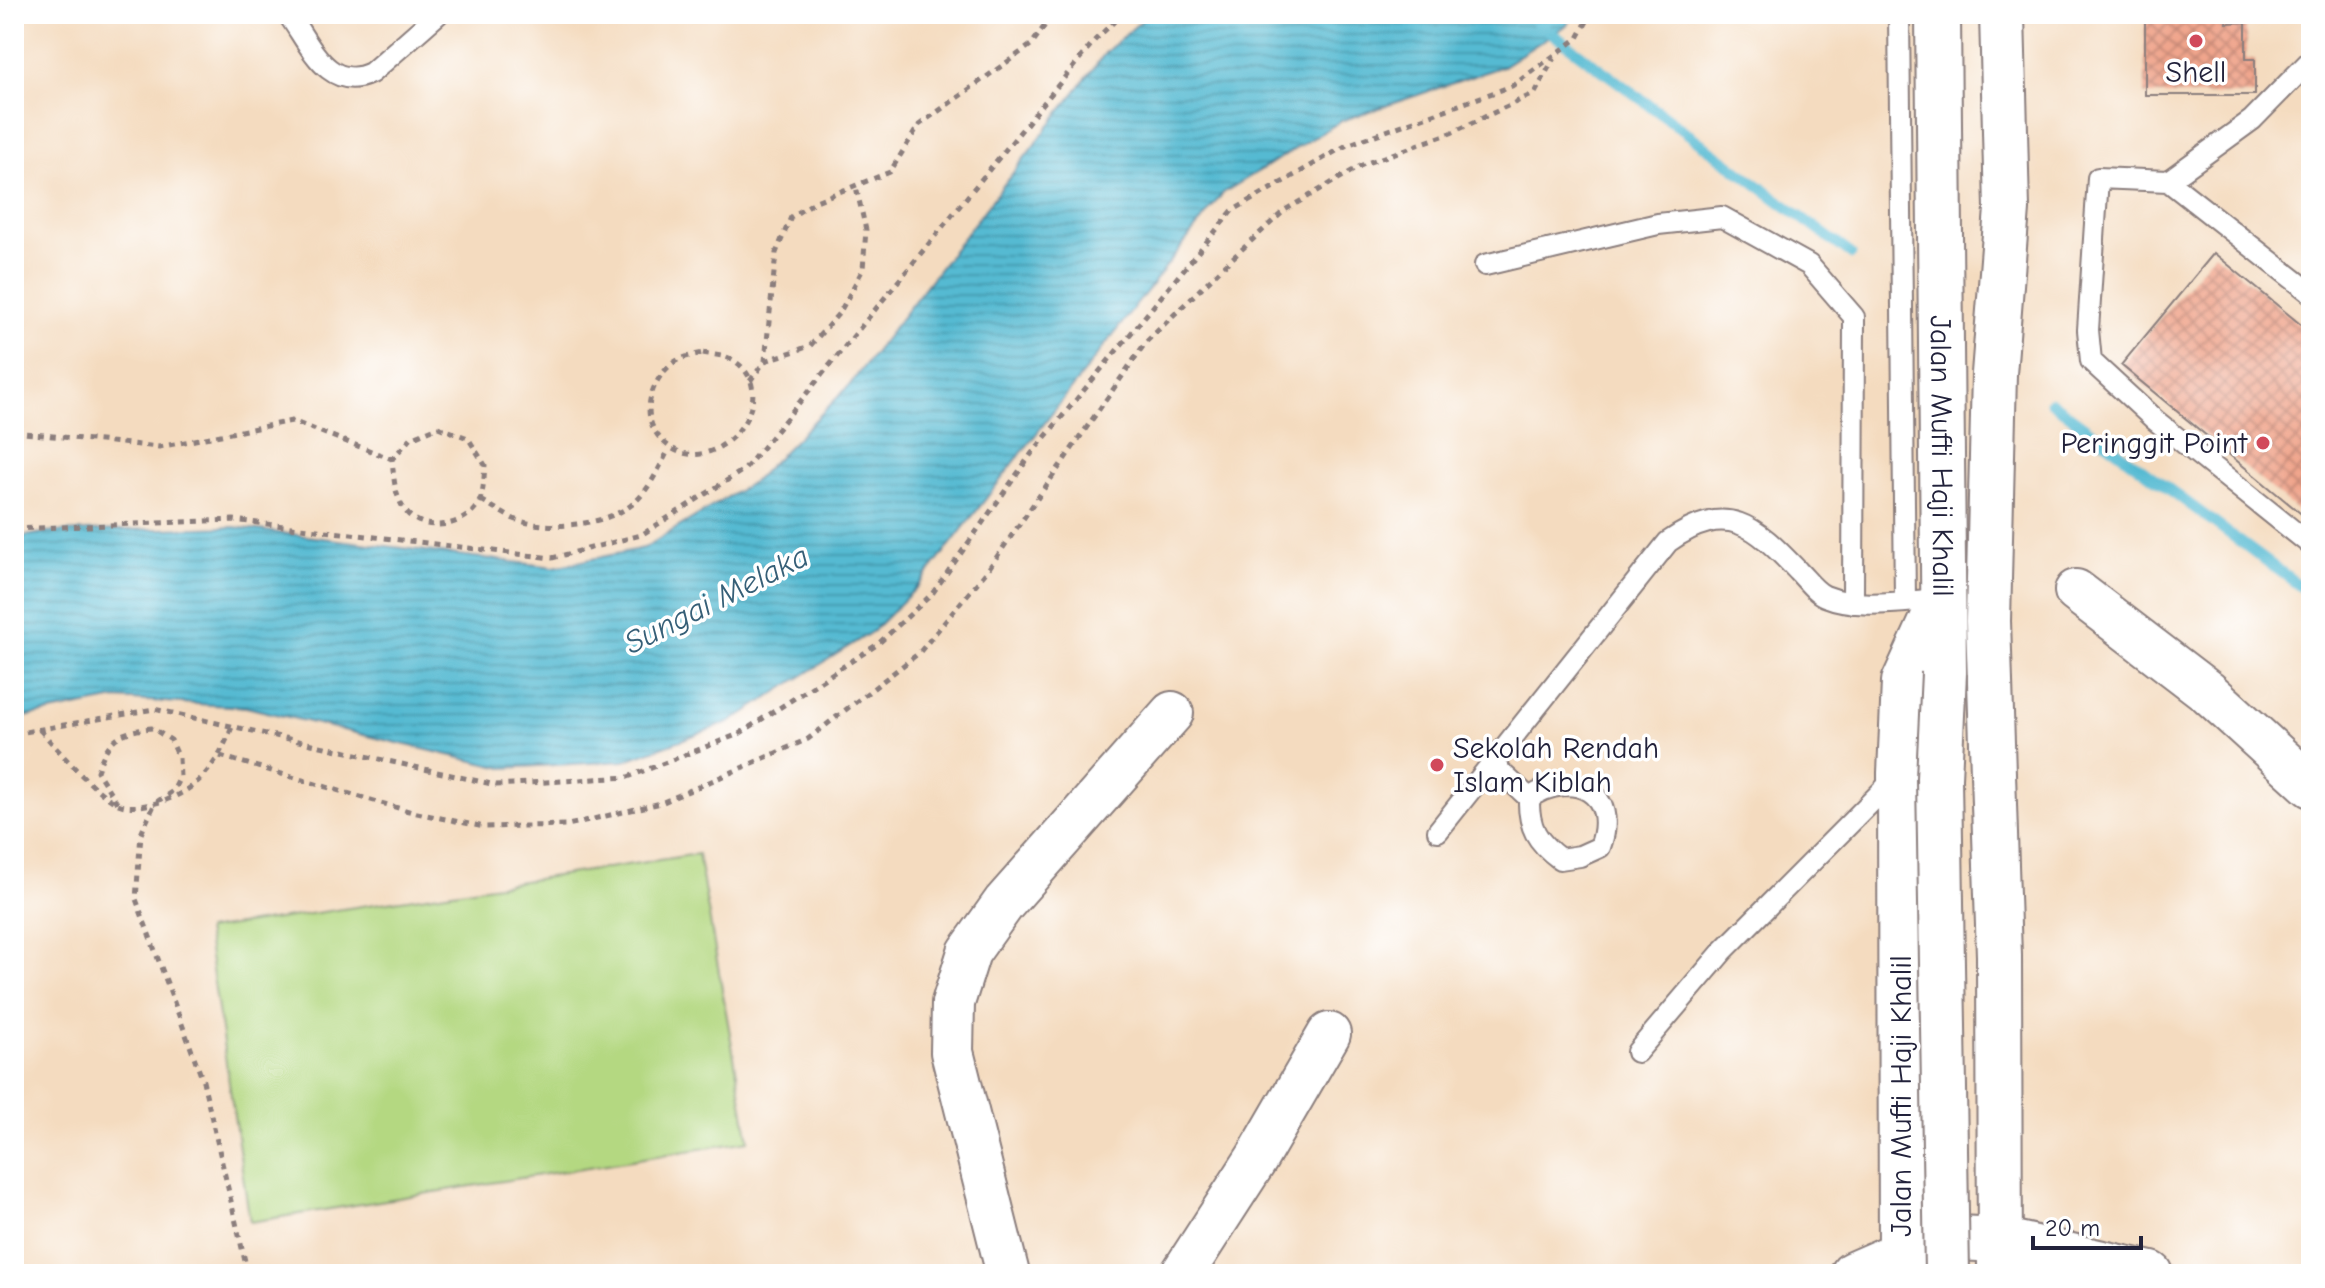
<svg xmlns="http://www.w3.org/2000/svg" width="2325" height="1288" viewBox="0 0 2325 1288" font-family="'Comic Neue',sans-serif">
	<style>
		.pitch { fill: #b4d881; stroke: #6b7d5e; stroke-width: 2 }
		.water { fill: url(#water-rules); stroke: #3b6e86; stroke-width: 2 }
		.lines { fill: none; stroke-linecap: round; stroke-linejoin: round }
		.stream { stroke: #54bad2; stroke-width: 11 }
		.building { fill: url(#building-cross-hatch) }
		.service-casing { stroke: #8b7e7d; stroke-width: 24 }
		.minor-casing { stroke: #8b7e7d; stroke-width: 46 }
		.tertiary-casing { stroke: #8b7e7d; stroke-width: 48 }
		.secondary-casing { stroke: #8b7e7d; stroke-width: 48 }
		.primary-casing { stroke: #8b7e7d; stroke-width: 48 }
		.path { stroke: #8b7e7d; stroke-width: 5; stroke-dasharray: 6 6; stroke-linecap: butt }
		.service { stroke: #fff; stroke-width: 20 }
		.minor { stroke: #fff; stroke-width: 42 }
		.tertiary { stroke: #fff; stroke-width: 44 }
		.secondary { stroke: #fff; stroke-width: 44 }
		.primary { stroke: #fff; stroke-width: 44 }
		.primary-bridge-casing { stroke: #8b7e7d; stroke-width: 48; stroke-linecap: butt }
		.primary-bridge { stroke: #fff; stroke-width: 44 }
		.poi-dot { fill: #d1495b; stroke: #fff; stroke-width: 3 }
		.labels { text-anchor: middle; stroke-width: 7; stroke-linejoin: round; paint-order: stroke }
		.poi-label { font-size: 30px; fill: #22223b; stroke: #fff }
		.street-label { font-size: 30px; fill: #22223b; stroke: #fff }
		.water-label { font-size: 32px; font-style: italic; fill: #365f77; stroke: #fff }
	</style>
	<defs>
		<pattern id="water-rules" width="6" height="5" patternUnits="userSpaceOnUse" patternTransform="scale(2)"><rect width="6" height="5" fill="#54bad2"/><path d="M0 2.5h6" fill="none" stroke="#4597ac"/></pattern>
		<pattern id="building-cross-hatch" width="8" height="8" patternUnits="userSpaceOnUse" patternTransform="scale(2)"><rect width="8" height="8" fill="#f0a58c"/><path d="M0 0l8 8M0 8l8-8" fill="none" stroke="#c28674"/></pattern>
	</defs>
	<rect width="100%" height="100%" fill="#fff"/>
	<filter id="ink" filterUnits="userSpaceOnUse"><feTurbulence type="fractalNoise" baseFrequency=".0125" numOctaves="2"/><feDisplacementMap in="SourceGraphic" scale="16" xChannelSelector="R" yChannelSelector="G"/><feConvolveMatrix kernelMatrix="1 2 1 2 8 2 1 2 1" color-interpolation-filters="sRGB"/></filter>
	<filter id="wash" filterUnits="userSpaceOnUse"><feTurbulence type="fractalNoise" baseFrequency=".006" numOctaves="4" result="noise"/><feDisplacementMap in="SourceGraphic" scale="32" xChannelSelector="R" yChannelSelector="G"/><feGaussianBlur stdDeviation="1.8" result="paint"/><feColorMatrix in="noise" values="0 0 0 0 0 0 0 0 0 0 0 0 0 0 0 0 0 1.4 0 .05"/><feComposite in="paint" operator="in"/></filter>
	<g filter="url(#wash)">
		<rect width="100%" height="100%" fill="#f4dbbf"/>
		<path class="pitch" d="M 698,854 L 749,1141 L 250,1222 L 206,930 Z"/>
		<path class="water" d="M 1149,14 L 1573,14 L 1568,24 L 1503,66 L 1341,121 L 1223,193 L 919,585 L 873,631 L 730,722 L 624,761 L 503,768 L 246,707 L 116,699 L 14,719 L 14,538 L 48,532 L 234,527 L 554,567 L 644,548 L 754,481 L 848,387 L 1106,52 Z"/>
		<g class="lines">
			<path class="stream" d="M 1526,14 L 1851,254
				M 2051,402 L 2311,594"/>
		</g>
		<g id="blocks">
			<path class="building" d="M 2145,14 L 2227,14 L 2227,23 L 2246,22 L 2246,59 L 2255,59 L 2255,95 L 2145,95 Z
				M 2214,253 L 2311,333 L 2311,522 L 2121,365 Z"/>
		</g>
	</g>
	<g filter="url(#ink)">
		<use href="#blocks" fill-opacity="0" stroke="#8b7e7d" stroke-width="2"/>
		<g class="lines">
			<defs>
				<path id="service" d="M 288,14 C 310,44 328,93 371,73 L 438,14
					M 1899,14 L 1905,601
					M 2168,181 L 2252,120 L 2311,60
					M 1485,265 L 1658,224 L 1722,217 L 1809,265 L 1854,317 L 1853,603
					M 2311,293 L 2168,181 L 2098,178 L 2088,330 L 2091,361 L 2155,420 L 2311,545
					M 1491,763 L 1529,798 C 1528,827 1537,842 1560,859 L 1580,856 L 1600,847 C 1620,793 1574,768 1529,798
					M 1438,831 L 1668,542 C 1728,500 1754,525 1798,571 C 1806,579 1815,592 1825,596 C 1859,610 1905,601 1942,599
					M 1637,1052 L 1723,951 L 1897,776"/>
				<path id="minor" d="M 2076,591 L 2208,692 L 2311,786
					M 1008,1274 L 952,1052 L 953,1003 L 969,952 L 1004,903 L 1172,713
					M 1182,1274 L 1257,1158 L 1329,1034"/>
				<path id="tertiary" d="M 1853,1274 L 1901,1253"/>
				<path id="secondary" d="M 1901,1274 L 1900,773 L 1904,682 L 1942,599"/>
				<g id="primary">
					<path id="s1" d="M 1938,14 L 1944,673"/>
					<path d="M 1901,1253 L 1958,1238 L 2000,1240 L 2151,1274"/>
					<path d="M 2000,1274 L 1999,956 L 1988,621 L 1994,374 L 2007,209 L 2002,14"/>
				</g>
			</defs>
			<use href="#service" class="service-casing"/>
			<use href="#minor" class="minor-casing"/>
			<use href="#tertiary" class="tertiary-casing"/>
			<use href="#secondary" class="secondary-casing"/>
			<use href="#primary" class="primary-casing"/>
			<path class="path" d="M 703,353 C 711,355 725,355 733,360 C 791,396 708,493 660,438 C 639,415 651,380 673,363 C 681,357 694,355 703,353 Z
				M 765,361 L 810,346 L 840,312 L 863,269 L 866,230 L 856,187
				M 750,381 L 765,361 L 776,253 L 791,217 L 816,201 L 890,172 L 919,125 L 1031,45 L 1053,14
				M 438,427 L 468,438 L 485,465 C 484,475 484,487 481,497 C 473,525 427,535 407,513 C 394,497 394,478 392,459 L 411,438 Z
				M 14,432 L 159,447 L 292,421 L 392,459
				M 481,500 C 492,506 503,514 514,519 C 546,531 602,526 630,506 C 648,493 659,468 669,449
				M 14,529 L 233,520 L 552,558 L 641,535 L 745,469 L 1095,40 L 1122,14
				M 40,730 C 60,752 91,789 116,803 C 128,809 141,806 152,804 C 196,794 216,767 232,727
				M 14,734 L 154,709 L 496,785 L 628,777 L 739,734 L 878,644 L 932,594 L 1032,453 L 1232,211 L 1347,145 L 1512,86 L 1578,38 L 1591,14
				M 220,756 L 412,812 L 484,827 L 568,825 L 661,803 L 808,739 L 919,653 L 987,571 L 1146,342 L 1226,264 L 1285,210 L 1364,164 L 1451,133 L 1535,93 L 1554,58
				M 117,803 L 97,771 C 109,738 117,732 152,728 L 171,740 L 179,758 L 180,777 L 173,791 L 155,803 L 141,834 L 136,899 L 203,1081 L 248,1274"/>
			<use href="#service" class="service"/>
			<use href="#minor" class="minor"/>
			<use href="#tertiary" class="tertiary"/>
			<use href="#secondary" class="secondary"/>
			<use href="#primary" class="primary"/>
			<defs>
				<path id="primary-bridge" d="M 1944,673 L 1939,778 L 1947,1274"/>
			</defs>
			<use href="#primary-bridge" class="primary-bridge-casing"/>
			<use href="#primary-bridge" class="primary-bridge"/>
		</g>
	</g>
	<g class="poi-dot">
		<circle cx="2196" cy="41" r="8"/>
		<circle cx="2263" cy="443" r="8"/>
		<circle cx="1437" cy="765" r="8"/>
	</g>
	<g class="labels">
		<g class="poi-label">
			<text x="2196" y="82">Shell</text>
			<text x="2247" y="453" text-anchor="end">Peringgit Point</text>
			<text x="1453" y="758" text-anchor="start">Sekolah Rendah<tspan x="1453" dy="34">Islam Kiblah</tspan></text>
		</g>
		<g class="street-label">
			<text dy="10" stroke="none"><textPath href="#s1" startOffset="442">Jalan Mufti Haji Khalil</textPath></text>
			<text transform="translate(1901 1096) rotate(-90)" y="10">Jalan Mufti Haji Khalil</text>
		</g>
		<g class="water-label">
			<text transform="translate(716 599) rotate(-27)" y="11">Sungai Melaka</text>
		</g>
	</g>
	<rect width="2325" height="1288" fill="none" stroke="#fff" stroke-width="48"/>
	<path d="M2033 1236v12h108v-12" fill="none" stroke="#22223b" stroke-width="4"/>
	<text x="2045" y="1236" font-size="24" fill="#22223b" stroke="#ffffff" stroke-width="6" paint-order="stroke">20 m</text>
</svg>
